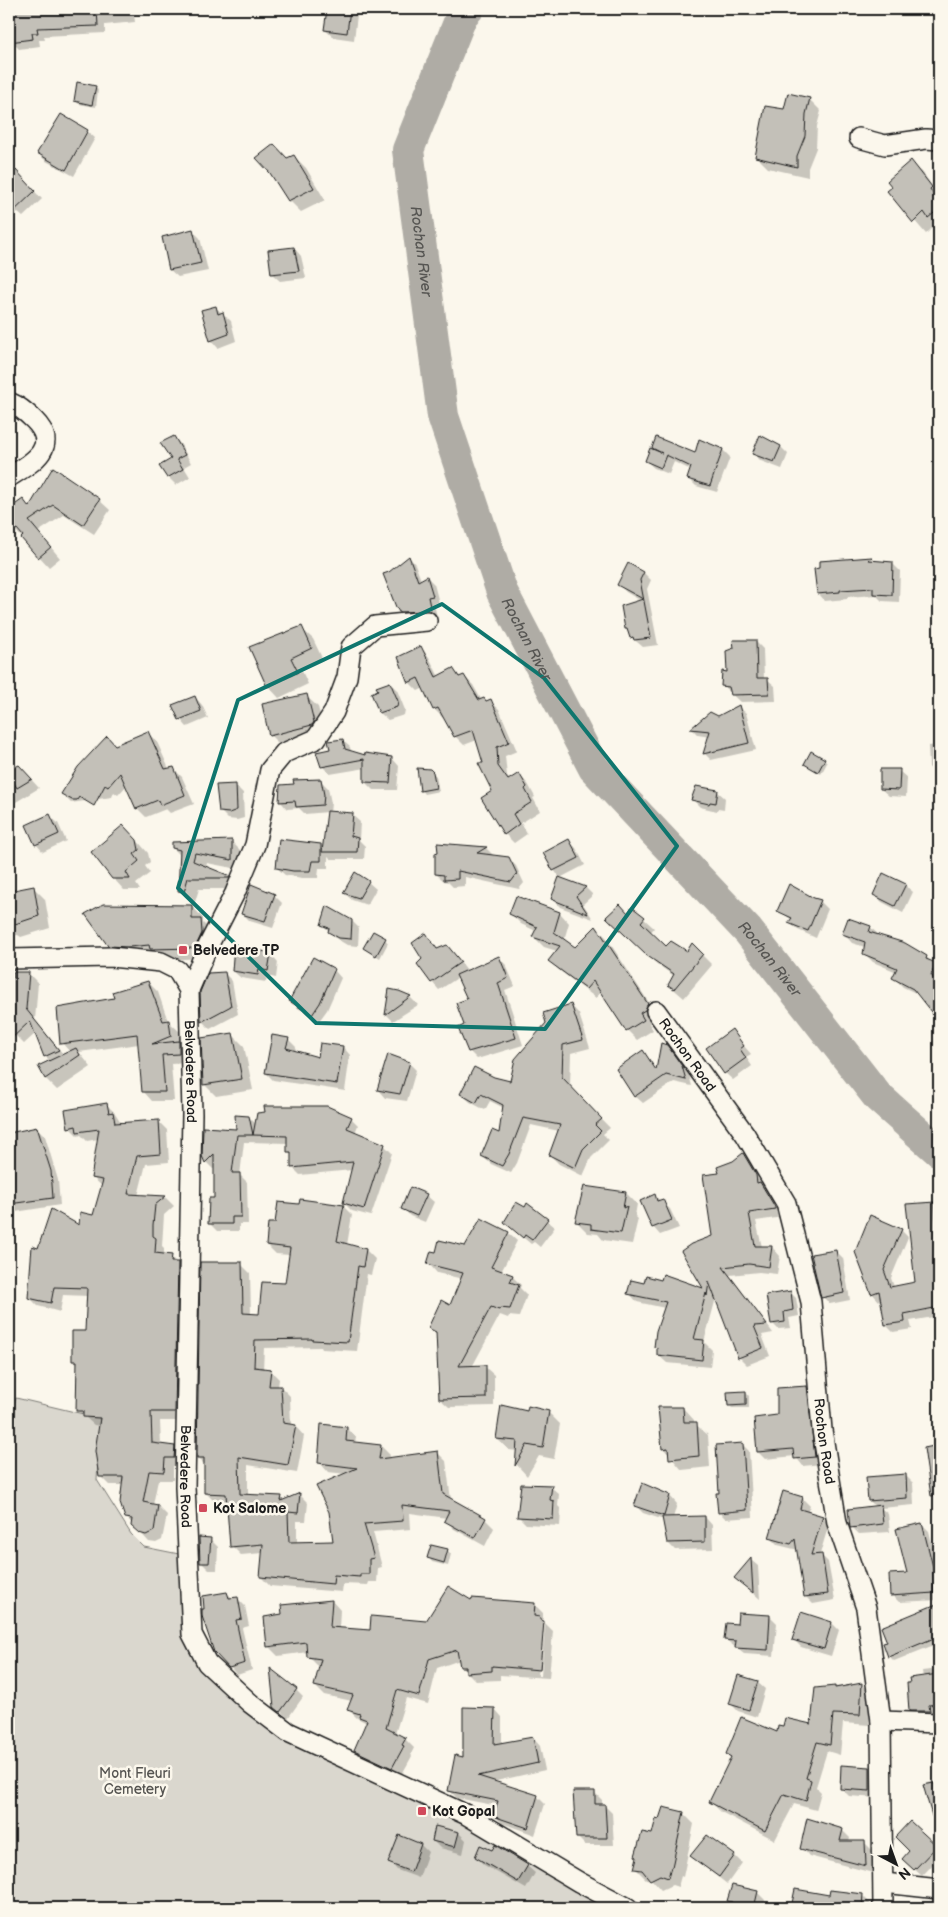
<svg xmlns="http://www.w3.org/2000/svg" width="948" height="1917" viewBox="0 0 948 1917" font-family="'Balsamiq Sans',sans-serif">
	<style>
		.green { fill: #dad7ce; stroke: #7b7a75 }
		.shadow { fill: #0003; fill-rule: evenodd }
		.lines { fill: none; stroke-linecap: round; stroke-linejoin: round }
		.river { stroke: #afaca5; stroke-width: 32 }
		.building { fill: #c3c0b8; stroke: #1c1c1c }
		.minor-casing { stroke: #1c1c1c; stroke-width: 22 }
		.minor { stroke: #fbf7ec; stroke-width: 19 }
		.marked { fill: none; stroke: #0f766e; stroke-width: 4; stroke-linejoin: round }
		.poi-dot { fill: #d1495b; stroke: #fbf7ec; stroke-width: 2 }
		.labels { text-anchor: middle; stroke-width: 5; stroke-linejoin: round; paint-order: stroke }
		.poi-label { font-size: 14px; font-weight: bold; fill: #1c1c1c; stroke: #fbf7ec; text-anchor: start }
		.street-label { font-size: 14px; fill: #1c1c1c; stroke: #fbf7ec }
		.park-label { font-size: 14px; fill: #555451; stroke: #fbf7ec }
		.water-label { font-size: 15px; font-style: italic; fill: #575653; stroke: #fbf7ec }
	</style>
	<rect width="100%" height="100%" fill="#fbf7ec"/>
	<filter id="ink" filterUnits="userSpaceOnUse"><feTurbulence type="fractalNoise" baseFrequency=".02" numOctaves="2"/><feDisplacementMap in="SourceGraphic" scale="10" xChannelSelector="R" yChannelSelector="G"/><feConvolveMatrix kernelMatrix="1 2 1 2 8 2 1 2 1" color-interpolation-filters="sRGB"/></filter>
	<g filter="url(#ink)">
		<path class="green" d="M 16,1398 L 100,1418 L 97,1480 L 131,1534 L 144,1547 L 179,1554 L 185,1629 L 226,1693 L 462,1819 L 617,1908 L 9,1908 L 9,1418 Z"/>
		<path class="shadow" d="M 16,9 L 19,11 L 41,9 L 128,9 L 134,15 L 135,22 L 105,25 L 105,33 L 44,36 L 45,40 L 39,40 L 40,46 L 19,49 L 15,45 L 9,46 L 9,10 Z
			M 328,9 L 351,9 L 357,15 L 354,40 L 333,37 L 325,30 Z
			M 95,87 L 98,90 L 96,107 L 79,104 L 75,101 Z
			M 809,99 L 821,111 L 817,126 L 816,148 L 808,168 L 808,177 L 768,168 L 757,157 L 785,111 Z
			M 87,131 L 95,138 L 74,176 L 46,161 L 38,153 Z
			M 294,156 L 306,168 L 325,200 L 301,212 L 289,200 L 271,172 Z
			M 911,162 L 923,173 L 939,196 L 939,227 L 936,224 L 926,234 L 889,191 Z
			M 16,172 L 42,199 L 23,217 L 17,212 L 13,216 L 9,212 L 9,178 Z
			M 192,230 L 200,238 L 208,271 L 178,277 L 170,270 Z
			M 294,248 L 301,256 L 306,278 L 280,281 L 272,274 Z
			M 215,307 L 231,321 L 236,341 L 218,348 L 211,340 Z
			M 174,437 L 181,445 L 191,463 L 184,467 L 190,477 L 176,485 L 168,477 L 173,459 Z
			M 760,437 L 781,447 L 788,454 L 782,469 L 761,461 L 754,454 Z
			M 653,448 L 696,455 L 723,450 L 730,457 L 717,492 L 696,486 L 689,479 L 691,470 L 674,462 L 669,474 L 654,468 L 646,461 L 658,453 Z
			M 99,500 L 110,510 L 94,534 L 64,515 L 38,532 L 60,558 L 49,567 L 16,531 L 18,528 L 9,516 L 9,511 L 23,501 L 30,508 Z
			M 409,557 L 415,564 L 421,580 L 427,577 L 434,584 L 439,603 L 434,604 L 437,617 L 407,619 L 400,612 L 390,573 Z
			M 872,558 L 875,562 L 892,563 L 900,571 L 899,602 L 882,601 L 876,595 L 847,597 L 847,599 L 825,601 L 818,593 L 820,562 Z
			M 628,565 L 644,573 L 651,580 L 647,589 L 658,645 L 643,647 L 631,637 L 626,629 L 641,601 L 626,592 L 618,584 Z
			M 301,628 L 313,639 L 323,660 L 301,669 L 308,684 L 279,698 L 268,686 Z
			M 755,641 L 763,649 L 764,679 L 767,679 L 775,686 L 776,701 L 740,702 L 722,685 L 728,674 Z
			M 421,648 L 429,657 L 439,677 L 453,670 L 461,678 L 464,676 L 473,685 L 482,701 L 486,702 L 490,701 L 499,709 L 517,751 L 505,756 L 507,776 L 510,781 L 519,775 L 528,784 L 535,797 L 533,798 L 540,811 L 521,823 L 527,834 L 514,843 L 505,834 L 494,791 L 477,740 L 464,745 L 455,736 L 445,717 L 443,718 L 434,709 L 424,688 L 418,691 L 409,682 Z
			M 390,683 L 397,690 L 405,710 L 404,715 L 388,720 L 380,713 L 372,694 Z
			M 306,696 L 318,707 L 325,734 L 282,747 L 270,735 Z
			M 195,697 L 202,705 L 208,718 L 187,727 L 180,719 Z
			M 739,707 L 746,713 L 756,750 L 711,760 L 705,754 L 710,737 L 698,735 L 692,729 Z
			M 148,733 L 157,742 L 169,769 L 173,768 L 182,777 L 194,804 L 170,813 L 166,809 L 146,817 L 137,808 L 127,785 L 118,795 L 114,792 L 112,797 L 71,803 L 62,794 L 115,746 Z
			M 342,740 L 350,747 L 351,752 L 366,756 L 392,758 L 399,766 L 397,790 L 373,790 L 365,782 L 366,768 L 330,774 L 322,766 L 331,750 Z
			M 939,745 L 939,778 L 929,767 L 928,746 Z
			M 824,760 L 827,763 L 821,774 L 805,764 Z
			M 19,766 L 39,788 L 11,805 L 12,811 L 9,811 L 9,772 Z
			M 430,770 L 436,776 L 439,791 L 424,794 L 421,790 Z
			M 899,771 L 907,778 L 906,797 L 889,796 L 881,789 Z
			M 321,781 L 328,788 L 331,803 L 330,813 L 352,815 L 360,822 L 359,840 L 365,846 L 364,859 L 331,859 L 328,856 L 328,868 L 319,868 L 318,878 L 302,878 L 285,875 L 277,868 L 321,846 L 324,849 L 328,812 L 305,814 L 299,808 L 287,809 L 280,801 Z
			M 236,786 L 243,793 L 244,818 L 237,820 L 228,819 L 220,811 Z
			M 717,791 L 725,798 L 724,810 L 718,809 L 717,811 L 700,807 L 693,800 Z
			M 50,816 L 58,823 L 66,841 L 43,852 L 36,844 Z
			M 135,838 L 148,853 L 150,862 L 145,866 L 150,873 L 136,884 L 140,890 L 124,890 L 113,878 Z
			M 568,840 L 576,848 L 585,865 L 560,878 L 554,870 Z
			M 231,841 L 243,853 L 243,870 L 207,863 L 206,867 L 229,877 L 241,889 L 199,889 L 195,902 L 191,902 L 180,890 L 181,856 L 173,848 Z
			M 438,844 L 486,848 L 494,856 L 508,858 L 516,866 L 524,883 L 519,889 L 465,877 L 465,886 L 453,887 L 448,882 L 444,881 L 436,874 L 440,853 Z
			M 560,878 L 586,888 L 593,895 L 583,904 L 593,919 L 560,907 L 553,899 Z
			M 368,882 L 376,889 L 367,905 L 352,900 L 344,893 Z
			M 905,885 L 913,892 L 903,913 L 882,902 L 875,895 Z
			M 33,887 L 45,899 L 50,928 L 21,937 L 18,935 L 10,936 L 9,892 Z
			M 274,895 L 282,903 L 273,928 L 250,921 L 242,913 Z
			M 813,899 L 821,902 L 828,909 L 816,938 L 798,930 L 790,923 L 792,920 L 778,910 Z
			M 192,906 L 203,918 L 203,923 L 212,932 L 206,958 L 163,960 L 121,957 L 109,945 Z
			M 633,909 L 654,928 L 650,933 L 666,948 L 687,953 L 692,945 L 712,965 L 684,998 L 669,985 L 674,976 L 657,964 L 617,927 Z
			M 560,913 L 569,923 L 564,940 L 575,948 L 596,928 L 606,937 L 657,1015 L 655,1019 L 649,1023 L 653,1030 L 637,1040 L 627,1030 L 601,992 L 596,998 L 559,970 L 550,961 L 557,951 L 544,947 L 534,937 L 536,931 L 521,924 L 511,914 Z
			M 352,921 L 359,928 L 358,946 L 347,945 L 337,939 L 323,925 Z
			M 870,927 L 879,935 L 926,957 L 939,968 L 939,1020 L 920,995 L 903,987 L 894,978 L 897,972 L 873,962 L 864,953 L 865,947 L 852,943 L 844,934 Z
			M 426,935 L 438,950 L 454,954 L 468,971 L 498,957 L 506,965 L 515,986 L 505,990 L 523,1045 L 477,1059 L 469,1051 L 465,1026 L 469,1000 L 459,977 L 439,990 L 432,982 L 424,959 Z
			M 385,939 L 388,943 L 380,958 L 365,948 Z
			M 236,947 L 271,954 L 278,962 L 276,978 L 267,976 L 266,982 L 241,978 L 233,971 Z
			M 334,970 L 341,978 L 327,1010 L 319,1021 L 298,1008 L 291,1001 Z
			M 224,973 L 232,981 L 238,1014 L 210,1029 L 202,1021 Z
			M 29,974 L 38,983 L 35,1020 L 64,1055 L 70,1052 L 62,1043 L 115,998 L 148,982 L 158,992 L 168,1021 L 179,1031 L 180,1043 L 188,1051 L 188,1063 L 171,1064 L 174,1101 L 152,1101 L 143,1091 L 139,1044 L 79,1052 L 91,1067 L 57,1090 L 46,1079 L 40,1066 L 50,1061 L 45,1056 L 36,1033 L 24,1044 L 9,1029 L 9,980 Z
			M 390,991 L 399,992 L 411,998 L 418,1005 L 393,1021 L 386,1014 Z
			M 571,1005 L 579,1014 L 590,1048 L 571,1053 L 570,1087 L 610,1128 L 603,1134 L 609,1140 L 591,1158 L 583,1176 L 559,1164 L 550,1155 L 559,1131 L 531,1125 L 517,1163 L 511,1173 L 491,1164 L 482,1156 L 501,1134 L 504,1108 L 490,1101 L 485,1110 L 470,1102 L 462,1094 L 494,1078 L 511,1082 Z
			M 731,1031 L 751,1054 L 746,1057 L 752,1066 L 733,1080 L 725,1073 Z
			M 233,1035 L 244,1046 L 253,1090 L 216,1096 L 204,1084 Z
			M 288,1039 L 296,1047 L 295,1052 L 319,1059 L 343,1047 L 350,1055 L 345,1091 L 273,1080 L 266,1073 Z
			M 666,1046 L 689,1075 L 692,1086 L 674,1082 L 643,1103 L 635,1096 L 643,1052 L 657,1070 Z
			M 409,1063 L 416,1070 L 407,1101 L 385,1098 L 378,1090 Z
			M 106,1104 L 115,1113 L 122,1124 L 158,1121 L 167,1130 L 169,1162 L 146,1164 L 138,1196 L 165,1197 L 174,1206 L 164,1215 L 162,1246 L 164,1248 L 164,1256 L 171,1257 L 186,1272 L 184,1421 L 160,1421 L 161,1445 L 174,1447 L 183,1456 L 183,1467 L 173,1466 L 173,1480 L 158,1480 L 153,1505 L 158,1506 L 167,1515 L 162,1540 L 156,1543 L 149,1542 L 126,1517 L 123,1485 L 109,1485 L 100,1476 L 100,1426 L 94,1425 L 77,1410 L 79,1366 L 73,1360 L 86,1333 L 88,1296 L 63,1295 L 60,1312 L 38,1306 L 29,1297 L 39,1249 L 80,1227 L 94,1216 L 102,1186 L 92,1177 L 98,1139 L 87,1141 L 81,1135 L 78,1136 L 69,1127 Z
			M 249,1117 L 256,1124 L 351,1118 L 358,1125 L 355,1133 L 384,1145 L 392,1153 L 371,1216 L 352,1211 L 344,1203 L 352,1170 L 300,1175 L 292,1167 L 292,1155 L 288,1151 L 288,1143 L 244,1142 L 240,1175 L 247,1182 L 248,1224 L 239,1224 L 239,1231 L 217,1231 L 209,1223 L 215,1199 L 216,1167 L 213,1169 L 206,1162 Z
			M 37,1128 L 45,1136 L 58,1180 L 60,1205 L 9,1213 L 9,1135 Z
			M 743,1155 L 752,1163 L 764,1188 L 783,1217 L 756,1221 L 762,1247 L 772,1247 L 780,1256 L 777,1274 L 759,1272 L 730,1275 L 773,1333 L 762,1335 L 770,1356 L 747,1365 L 739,1357 L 716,1298 L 704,1342 L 712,1350 L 710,1367 L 667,1363 L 658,1355 L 659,1350 L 656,1347 L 665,1308 L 637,1302 L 629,1293 L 645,1284 L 706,1290 L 720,1174 Z
			M 626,1193 L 637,1204 L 635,1216 L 638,1219 L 632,1244 L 603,1240 L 598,1234 L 588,1233 L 576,1221 Z
			M 426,1195 L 434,1202 L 425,1222 L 410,1216 L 403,1208 Z
			M 655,1196 L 670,1209 L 679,1228 L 660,1235 L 653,1227 Z
			M 528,1205 L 555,1227 L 540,1247 L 534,1242 L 531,1244 L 513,1229 Z
			M 343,1206 L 352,1215 L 347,1245 L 366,1250 L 375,1259 L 371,1275 L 367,1274 L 357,1351 L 322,1349 L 321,1347 L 264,1348 L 263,1370 L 270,1370 L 279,1379 L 278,1387 L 281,1387 L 290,1396 L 291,1426 L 296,1427 L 304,1436 L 297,1473 L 248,1465 L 248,1496 L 281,1497 L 284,1501 L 299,1494 L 308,1503 L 306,1521 L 297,1521 L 297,1543 L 334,1542 L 346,1474 L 328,1472 L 320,1463 L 347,1428 L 356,1437 L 355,1443 L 381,1446 L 390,1455 L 389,1459 L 437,1452 L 446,1461 L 451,1500 L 486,1520 L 494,1528 L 485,1546 L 454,1529 L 446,1520 L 447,1518 L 410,1513 L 411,1529 L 373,1532 L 382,1567 L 378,1568 L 377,1582 L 369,1582 L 368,1585 L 343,1584 L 342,1592 L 270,1586 L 261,1577 L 263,1553 L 241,1555 L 232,1546 L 228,1502 L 214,1501 L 205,1492 L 205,1465 L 198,1458 L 241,1264 L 250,1273 L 251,1315 L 260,1315 L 286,1284 L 290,1255 L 276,1254 L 267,1245 L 276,1225 Z
			M 933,1211 L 939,1252 L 939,1316 L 910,1321 L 912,1329 L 893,1332 L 886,1325 L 881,1300 L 879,1301 L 872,1293 L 901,1230 L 908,1237 L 891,1278 L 894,1287 L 916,1283 Z
			M 508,1233 L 517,1241 L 501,1272 L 512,1276 L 521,1285 L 520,1288 L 527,1295 L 519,1317 L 509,1316 L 508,1318 L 500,1315 L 472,1367 L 485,1367 L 494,1375 L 494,1406 L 449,1407 L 440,1399 L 438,1336 L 430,1328 L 451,1307 L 463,1279 L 437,1273 L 429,1264 L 436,1253 L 466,1248 Z
			M 836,1251 L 843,1258 L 850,1300 L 830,1304 L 823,1297 Z
			M 790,1292 L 796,1298 L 799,1316 L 789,1318 L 791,1328 L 778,1329 L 772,1323 Z
			M 806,1388 L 814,1395 L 822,1464 L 803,1466 L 795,1456 L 765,1459 L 758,1452 L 779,1417 Z
			M 745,1392 L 749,1396 L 749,1408 L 732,1408 L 729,1405 Z
			M 683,1408 L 694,1420 L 694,1423 L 708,1435 L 710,1467 L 682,1470 L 663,1448 Z
			M 548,1412 L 560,1424 L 554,1459 L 539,1456 L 527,1476 L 517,1465 L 518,1451 L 509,1450 L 497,1439 L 528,1413 Z
			M 742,1444 L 749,1451 L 753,1517 L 726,1519 L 719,1512 L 721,1494 Z
			M 905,1475 L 913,1483 L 914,1505 L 881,1508 L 888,1514 L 890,1532 L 859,1534 L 851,1526 L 876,1507 L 869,1500 Z
			M 642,1485 L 670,1496 L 677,1504 L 673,1518 L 705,1517 L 712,1525 L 713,1549 L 675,1550 L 668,1543 L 664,1520 L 643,1513 L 635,1505 Z
			M 551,1487 L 559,1494 L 558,1506 L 561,1509 L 560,1526 L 526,1524 L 519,1517 Z
			M 802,1498 L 810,1506 L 807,1513 L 822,1517 L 829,1524 L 820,1554 L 828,1562 L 835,1600 L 813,1604 L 806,1597 L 798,1550 L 778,1545 L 770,1537 Z
			M 922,1524 L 929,1531 L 939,1574 L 939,1600 L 899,1602 L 892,1595 L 909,1574 Z
			M 210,1539 L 218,1547 L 217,1570 L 209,1570 L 201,1562 Z
			M 432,1546 L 448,1551 L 451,1554 L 448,1566 L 432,1562 L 429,1558 Z
			M 751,1560 L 758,1566 L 760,1599 L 736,1578 Z
			M 227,1593 L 233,1599 L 237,1598 L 245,1606 L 249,1626 L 242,1628 L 252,1670 L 237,1675 L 230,1667 Z
			M 332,1601 L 340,1610 L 339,1629 L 371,1631 L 426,1623 L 471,1602 L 534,1604 L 543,1613 L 543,1621 L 553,1631 L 549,1678 L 500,1675 L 500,1680 L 476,1681 L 461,1666 L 460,1660 L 437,1668 L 428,1704 L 406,1698 L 395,1734 L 405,1739 L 414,1748 L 411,1754 L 412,1756 L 401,1776 L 364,1759 L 355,1750 L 367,1723 L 357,1718 L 348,1709 L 352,1701 L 324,1695 L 315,1686 L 320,1666 L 317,1665 L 308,1656 L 308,1652 L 278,1656 L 269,1647 L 283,1615 ZM 543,1624 L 545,1624 L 541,1676 L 538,1676 Z
			M 938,1604 L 939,1643 L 894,1661 L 890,1657 L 885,1644 Z
			M 770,1616 L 777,1623 L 774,1656 L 744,1654 L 726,1640 Z
			M 832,1623 L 839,1630 L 831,1656 L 801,1647 L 794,1640 Z
			M 939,1669 L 939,1722 L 922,1722 L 910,1710 L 923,1678 L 922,1671 Z
			M 757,1682 L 765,1689 L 757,1717 L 738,1711 L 731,1704 Z
			M 862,1684 L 872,1694 L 870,1725 L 843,1723 L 840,1755 L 827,1751 L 816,1787 L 821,1792 L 816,1810 L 794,1804 L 775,1840 L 721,1812 L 711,1802 L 732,1759 L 727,1754 L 813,1725 L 816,1689 Z
			M 296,1690 L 303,1697 L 288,1718 L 275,1706 Z
			M 495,1709 L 502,1717 L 502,1744 L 533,1738 L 540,1746 L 545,1770 L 492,1782 L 537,1796 L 545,1804 L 535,1835 L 502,1823 L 495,1816 L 498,1806 L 457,1798 L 450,1791 L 464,1758 Z
			M 870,1768 L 877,1776 L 877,1798 L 849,1796 L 841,1788 Z
			M 939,1780 L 939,1835 L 925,1784 Z
			M 594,1792 L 602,1800 L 602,1806 L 605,1806 L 612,1813 L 614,1845 L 585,1845 L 577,1837 Z
			M 683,1813 L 694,1824 L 683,1877 L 681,1876 L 678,1887 L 672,1885 L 661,1890 L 652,1880 L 646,1879 L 635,1868 L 653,1836 Z
			M 911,1822 L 939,1850 L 939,1858 L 922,1876 L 911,1866 Z
			M 842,1830 L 850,1838 L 849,1842 L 864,1842 L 872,1850 L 873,1873 L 809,1856 L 802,1848 Z
			M 459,1833 L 466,1840 L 463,1854 L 440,1848 L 433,1841 Z
			M 707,1837 L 735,1856 L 742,1863 L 727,1884 L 691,1856 Z
			M 421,1845 L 428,1852 L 419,1878 L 397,1870 L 390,1862 Z
			M 476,1857 L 527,1866 L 535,1873 L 526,1889 L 484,1865 Z
			M 796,1890 L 831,1896 L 863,1896 L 870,1903 L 870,1908 L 793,1908 Z
			M 757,1892 L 765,1900 L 763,1908 L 734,1908 L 728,1900 Z"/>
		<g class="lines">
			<path class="river" id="s1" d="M 468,9 L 462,15 L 408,150 L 443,416 L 502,592 L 594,768 L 748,931 L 878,1097 L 939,1151"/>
		</g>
		<path class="building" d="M 30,9 L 97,9 L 98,26 L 37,28 L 38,33 L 32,33 L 33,39 L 9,42 L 9,11 Z
			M 327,9 L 350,9 L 347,33 L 324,30 Z
			M 77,82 L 96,86 L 92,105 L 74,101 Z
			M 788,93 L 810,98 L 806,114 L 805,136 L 797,156 L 797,167 L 755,157 L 765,106 L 784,109 Z
			M 61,114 L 88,130 L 66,170 L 37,153 Z
			M 274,144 L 287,158 L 294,155 L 314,188 L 288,201 L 270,173 L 256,158 Z
			M 911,160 L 932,187 L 930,189 L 937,200 L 934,202 L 939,209 L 928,218 L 924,212 L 913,223 L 887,191 L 892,187 L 887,181 Z
			M 16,170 L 35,191 L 9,216 L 9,178 Z
			M 193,229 L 201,263 L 169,270 L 162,237 Z
			M 294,247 L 299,271 L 271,274 L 268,250 Z
			M 216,306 L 218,314 L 223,312 L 229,334 L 210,341 L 201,310 Z
			M 760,435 L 781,446 L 774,462 L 752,454 Z
			M 174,436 L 185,455 L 177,459 L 183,469 L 167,478 L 159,466 L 171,459 L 160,443 Z
			M 656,437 L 695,453 L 699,439 L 723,449 L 710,486 L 687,479 L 691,467 L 666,455 L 661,468 L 645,461 L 650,448 L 662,453 L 652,448 Z
			M 53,467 L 100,499 L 83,525 L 53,505 L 29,521 L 51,547 L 38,558 L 21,538 L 23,536 L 17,529 L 14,531 L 16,528 L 9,518 L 9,509 L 23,499 L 29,507 Z
			M 409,556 L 418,581 L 427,576 L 433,596 L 428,597 L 431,611 L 399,612 L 396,607 L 383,574 L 389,572 Z
			M 872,557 L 869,560 L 893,562 L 892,595 L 873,594 L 873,588 L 840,590 L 840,592 L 817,594 L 814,569 L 819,568 L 819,561 Z
			M 628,563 L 644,572 L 640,580 L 651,638 L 634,640 L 633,637 L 630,638 L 627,629 L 625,629 L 621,606 L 643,599 L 617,585 Z
			M 302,626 L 312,648 L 291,658 L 298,672 L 267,687 L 249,647 Z
			M 733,640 L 756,640 L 757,678 L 768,678 L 769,694 L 731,695 L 729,687 L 721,686 L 722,671 L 727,672 L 726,651 L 734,648 Z
			M 421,646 L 436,677 L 453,668 L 459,677 L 464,675 L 479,700 L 484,698 L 486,701 L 491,699 L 509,742 L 497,747 L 498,766 L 508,780 L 519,773 L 527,787 L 525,789 L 532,802 L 513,814 L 519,824 L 504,835 L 481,798 L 492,791 L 478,763 L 483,763 L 473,730 L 454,737 L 438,708 L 433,710 L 418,678 L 408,683 L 398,657 Z
			M 390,682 L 398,701 L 397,707 L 379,713 L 371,693 L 378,690 L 376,687 Z
			M 307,694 L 314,722 L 312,725 L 269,736 L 262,704 Z
			M 195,696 L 201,711 L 179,720 L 172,705 Z
			M 739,705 L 749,743 L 703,754 L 710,731 L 690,729 L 710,712 L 718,716 Z
			M 148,731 L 165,769 L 174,767 L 185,795 L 160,805 L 158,800 L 136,809 L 120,773 L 108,787 L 105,785 L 94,806 L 79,797 L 77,800 L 72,800 L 61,794 L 78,767 L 107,736 L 115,745 Z
			M 343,739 L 345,749 L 365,755 L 365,753 L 392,757 L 390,783 L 364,782 L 364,759 L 321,767 L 316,752 L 330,749 L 328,741 Z
			M 811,751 L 825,759 L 818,772 L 804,764 Z
			M 19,765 L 32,779 L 17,788 L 9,775 L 9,770 Z
			M 417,768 L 430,769 L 433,772 L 436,788 L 420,791 Z
			M 880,769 L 900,769 L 899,790 L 880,789 Z
			M 321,779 L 324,795 L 323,805 L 296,807 L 295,801 L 279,802 L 280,785 L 294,784 L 293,780 Z
			M 236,784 L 237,810 L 229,813 L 219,812 L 216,785 Z
			M 696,786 L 718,790 L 716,803 L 710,802 L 709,804 L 691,800 Z
			M 327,811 L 353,813 L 351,836 L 358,838 L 357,852 L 322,852 Z
			M 50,814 L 59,834 L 35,845 L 26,825 Z
			M 123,825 L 137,840 L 139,850 L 134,854 L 139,861 L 126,872 L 130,879 L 112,879 L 91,852 Z
			M 279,839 L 321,844 L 321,861 L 312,861 L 310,871 L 293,871 L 276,868 Z
			M 569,839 L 579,858 L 553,871 L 543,853 Z
			M 232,840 L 232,860 L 195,853 L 193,861 L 230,876 L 229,878 L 188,878 L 184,892 L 178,891 L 180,850 L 172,848 L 172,842 Z
			M 437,843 L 487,847 L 477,853 L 509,857 L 517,874 L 511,882 L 458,871 L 458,879 L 444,880 L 444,875 L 435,874 L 435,853 L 438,852 Z
			M 355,872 L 369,881 L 359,898 L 343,893 Z
			M 883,873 L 906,884 L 895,906 L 873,895 Z
			M 559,877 L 586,887 L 576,896 L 588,914 L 551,899 Z
			M 251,884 L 275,894 L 265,921 L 241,914 Z
			M 789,884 L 814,898 L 821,900 L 808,931 L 788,923 L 792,918 L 777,911 Z
			M 34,886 L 39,916 L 9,926 L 9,891 Z
			M 516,896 L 560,912 L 554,932 L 575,947 L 596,926 L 648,1004 L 645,1010 L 640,1013 L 644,1020 L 626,1031 L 593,981 L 586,989 L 548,961 L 560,946 L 532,937 L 537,927 L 509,914 Z
			M 103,904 L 192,905 L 192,919 L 201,919 L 202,933 L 195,948 L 150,949 L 149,945 L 129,947 L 108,946 L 85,914 Z
			M 620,904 L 628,913 L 632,907 L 645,917 L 641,922 L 666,946 L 671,941 L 687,951 L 692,943 L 703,954 L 674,989 L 668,985 L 674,974 L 646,955 L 606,917 Z
			M 327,906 L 352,920 L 351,939 L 339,938 L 328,932 L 329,928 L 321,925 Z
			M 848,918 L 871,926 L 869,932 L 905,943 L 927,956 L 926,959 L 936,963 L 931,975 L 939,985 L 939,1022 L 913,989 L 892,978 L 897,968 L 863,954 L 865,942 L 842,934 Z
			M 373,931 L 386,938 L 376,956 L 363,948 Z
			M 426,933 L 437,949 L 447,945 L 461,962 L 431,983 L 417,964 L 422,959 L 412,943 Z
			M 234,945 L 271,953 L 268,971 L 259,969 L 258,975 L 232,971 Z
			M 499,956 L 508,978 L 498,983 L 516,1038 L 468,1052 L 458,1028 L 464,1025 L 456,1003 L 467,999 L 456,975 Z
			M 313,957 L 335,969 L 320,1003 L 312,1015 L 289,1001 Z
			M 13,972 L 29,972 L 26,1009 L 59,1050 L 44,1057 L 30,1021 L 9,1041 L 9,978 L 13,978 Z
			M 225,972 L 231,1006 L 201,1022 L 200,992 L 208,973 Z
			M 148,981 L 163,1021 L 169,1020 L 171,1036 L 152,1044 L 179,1041 L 179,1054 L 162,1055 L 165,1092 L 142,1092 L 137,1034 L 60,1044 L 57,1008 L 114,998 L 112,992 Z
			M 389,989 L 399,991 L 411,996 L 385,1015 Z
			M 571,1004 L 583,1040 L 563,1045 L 562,1077 L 602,1119 L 595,1125 L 601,1131 L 583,1149 L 575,1168 L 549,1155 L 560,1125 L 523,1118 L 509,1154 L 502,1166 L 481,1156 L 492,1130 L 499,1133 L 503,1105 L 481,1094 L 476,1103 L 460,1094 L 474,1067 L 494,1077 L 510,1081 L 515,1059 L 546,1023 L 543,1013 Z
			M 732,1029 L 744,1046 L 740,1049 L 746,1058 L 724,1074 L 706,1048 Z
			M 233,1033 L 242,1079 L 203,1085 L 201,1038 Z
			M 272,1035 L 289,1038 L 286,1048 L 318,1057 L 320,1043 L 343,1046 L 337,1084 L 265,1073 Z
			M 661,1043 L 667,1045 L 682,1066 L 686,1080 L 666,1075 L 634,1097 L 616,1069 L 643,1050 L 656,1070 Z
			M 76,1048 L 80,1055 L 45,1079 L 38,1066 Z
			M 388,1054 L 410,1062 L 400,1094 L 377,1090 Z
			M 107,1103 L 109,1113 L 113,1112 L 115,1123 L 159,1120 L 161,1154 L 137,1156 L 128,1194 L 166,1196 L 155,1205 L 153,1225 L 153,1236 L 156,1238 L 155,1253 L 172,1255 L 171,1262 L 178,1262 L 175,1412 L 151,1412 L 152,1443 L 175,1446 L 174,1458 L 165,1458 L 164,1472 L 149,1471 L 143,1502 L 158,1505 L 154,1531 L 146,1535 L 139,1533 L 131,1526 L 132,1519 L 125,1518 L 120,1503 L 123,1477 L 99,1477 L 95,1451 L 100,1418 L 83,1417 L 83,1411 L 76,1411 L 77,1361 L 72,1361 L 72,1331 L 85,1331 L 87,1288 L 54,1287 L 51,1303 L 28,1298 L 32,1246 L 38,1248 L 51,1209 L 79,1225 L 80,1212 L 93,1215 L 103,1180 L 91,1178 L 99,1129 L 77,1132 L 76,1126 L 68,1128 L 65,1110 Z
			M 264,1106 L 327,1106 L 352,1117 L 347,1128 L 385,1144 L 364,1209 L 343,1203 L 353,1162 L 291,1168 L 291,1152 L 287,1152 L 287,1136 L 253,1135 L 257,1113 L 265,1112 Z
			M 235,1115 L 249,1116 L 253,1135 L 237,1135 L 232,1173 L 240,1173 L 241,1217 L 232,1217 L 232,1224 L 208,1224 L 209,1198 L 214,1198 L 214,1154 L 205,1163 L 202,1156 L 203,1127 L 236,1129 Z
			M 37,1127 L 51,1171 L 53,1198 L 9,1204 L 9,1133 Z
			M 743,1153 L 756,1175 L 757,1183 L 760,1182 L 775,1207 L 775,1209 L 749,1213 L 755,1246 L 772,1246 L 769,1267 L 749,1264 L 723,1267 L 767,1325 L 754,1326 L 763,1348 L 738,1358 L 709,1282 L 707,1296 L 706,1293 L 694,1339 L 704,1340 L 702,1360 L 657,1355 L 657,1348 L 654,1347 L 656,1331 L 666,1302 L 627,1294 L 631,1280 L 644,1283 L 646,1276 L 661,1280 L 663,1274 L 703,1288 L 681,1251 L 691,1244 L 712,1236 L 703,1175 L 719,1173 L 717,1167 L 733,1161 Z
			M 584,1186 L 626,1192 L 623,1208 L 627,1206 L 621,1233 L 591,1229 L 591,1224 L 575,1222 Z
			M 410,1187 L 427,1194 L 417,1216 L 401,1209 Z
			M 655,1194 L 657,1201 L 663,1199 L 672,1220 L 652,1228 L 640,1201 Z
			M 300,1199 L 344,1205 L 337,1241 L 366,1249 L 363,1267 L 358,1266 L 348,1342 L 312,1340 L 312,1339 L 255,1340 L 254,1367 L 271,1369 L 269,1386 L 281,1386 L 283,1423 L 296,1425 L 288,1465 L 239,1457 L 240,1494 L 282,1496 L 281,1501 L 300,1493 L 298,1513 L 288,1512 L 289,1542 L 333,1541 L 329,1512 L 316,1486 L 357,1468 L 318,1463 L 321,1424 L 347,1427 L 346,1441 L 381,1445 L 379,1459 L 438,1451 L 443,1494 L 486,1518 L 475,1538 L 444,1521 L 449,1511 L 402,1505 L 403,1521 L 364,1524 L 374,1558 L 369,1559 L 369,1574 L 360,1574 L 360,1577 L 334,1575 L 333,1584 L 260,1577 L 263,1544 L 230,1547 L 226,1494 L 204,1493 L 204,1458 L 197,1458 L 200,1262 L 242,1262 L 243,1313 L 259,1314 L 262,1282 L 285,1283 L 290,1248 L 266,1245 L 268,1223 L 275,1223 L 278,1202 L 299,1204 Z
			M 516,1202 L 525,1207 L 527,1203 L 548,1219 L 532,1240 L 525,1235 L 523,1238 L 504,1222 Z
			M 935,1202 L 939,1254 L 934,1255 L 939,1289 L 939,1307 L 904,1314 L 905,1322 L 885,1325 L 879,1291 L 871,1294 L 855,1252 L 870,1215 L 902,1229 L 884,1270 L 890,1287 L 915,1282 L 906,1204 Z
			M 481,1218 L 509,1232 L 491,1267 L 513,1275 L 510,1282 L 519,1285 L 510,1309 L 500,1308 L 499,1310 L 491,1307 L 459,1366 L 486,1365 L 486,1398 L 439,1399 L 436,1332 L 428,1328 L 441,1300 L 450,1305 L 463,1273 L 427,1264 L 431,1251 L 436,1252 L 439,1240 L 465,1246 Z
			M 836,1250 L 844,1293 L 821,1298 L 811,1254 Z
			M 791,1291 L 793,1310 L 784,1312 L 785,1322 L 771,1324 L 766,1295 Z
			M 807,1386 L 815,1457 L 794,1459 L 793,1449 L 757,1452 L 754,1418 L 777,1415 L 777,1388 Z
			M 746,1391 L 746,1405 L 728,1406 L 727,1392 Z
			M 501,1405 L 527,1411 L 528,1406 L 549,1411 L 543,1448 L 527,1445 L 515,1466 L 517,1441 L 496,1439 Z
			M 658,1407 L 683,1407 L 684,1422 L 697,1422 L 699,1456 L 669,1459 L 668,1448 L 662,1449 Z
			M 743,1443 L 747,1510 L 718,1513 L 716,1493 L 719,1493 L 716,1445 Z
			M 939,1445 L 939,1495 L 931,1496 L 924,1448 Z
			M 906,1474 L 907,1498 L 868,1501 L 866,1477 Z
			M 642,1483 L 670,1495 L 664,1516 L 634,1506 Z
			M 521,1484 L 552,1485 L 550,1500 L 554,1501 L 553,1519 L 517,1517 Z
			M 783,1491 L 803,1497 L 800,1509 L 823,1516 L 811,1555 L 822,1554 L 828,1594 L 804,1597 L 795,1539 L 791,1544 L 769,1538 Z
			M 881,1505 L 883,1524 L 850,1528 L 848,1509 Z
			M 705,1516 L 705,1542 L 667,1543 L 662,1517 Z
			M 922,1523 L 933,1567 L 934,1593 L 890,1596 L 889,1574 L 907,1573 L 896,1529 Z
			M 199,1537 L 211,1538 L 209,1563 L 200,1563 Z
			M 431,1545 L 448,1549 L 444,1563 L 427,1558 Z
			M 751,1558 L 753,1593 L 734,1578 Z
			M 448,1586 L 471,1600 L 472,1598 L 535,1603 L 534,1616 L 540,1617 L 540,1620 L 544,1621 L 540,1670 L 492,1666 L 492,1671 L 466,1673 L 466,1667 L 460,1667 L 457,1650 L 429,1659 L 419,1696 L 397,1690 L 386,1728 L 406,1738 L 402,1745 L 404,1746 L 392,1768 L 354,1750 L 367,1720 L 359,1717 L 360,1714 L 347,1710 L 353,1695 L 314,1686 L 321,1659 L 307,1657 L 306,1642 L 267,1647 L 264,1617 L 282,1614 L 281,1605 L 332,1600 L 330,1627 L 370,1630 L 371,1616 L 426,1621 Z
			M 227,1592 L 229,1598 L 238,1597 L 242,1619 L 236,1620 L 245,1663 L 229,1668 L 214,1652 L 202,1616 L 202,1609 L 204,1609 L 203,1596 Z
			M 939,1603 L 939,1636 L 888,1657 L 883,1643 L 887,1642 L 881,1627 Z
			M 801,1612 L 832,1622 L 824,1649 L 792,1640 Z
			M 738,1613 L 770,1615 L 768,1650 L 735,1648 L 736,1641 L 724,1640 L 726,1623 L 737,1624 Z
			M 270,1668 L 297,1689 L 280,1712 L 274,1707 Z
			M 939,1674 L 939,1704 L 929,1705 L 930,1711 L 909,1711 L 907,1683 L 910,1683 L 909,1678 Z
			M 738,1675 L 758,1681 L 749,1710 L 729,1704 Z
			M 862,1683 L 860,1715 L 833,1714 L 830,1745 L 817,1742 L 806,1778 L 811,1780 L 806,1801 L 784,1794 L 765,1831 L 709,1802 L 731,1757 L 726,1754 L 741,1717 L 777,1732 L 778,1725 L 783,1726 L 785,1718 L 811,1724 L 815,1688 L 835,1686 L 835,1688 Z
			M 463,1707 L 495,1708 L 494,1744 L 533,1737 L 538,1763 L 478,1776 L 538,1795 L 528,1828 L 493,1816 L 498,1801 L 448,1791 L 455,1755 L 463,1757 Z
			M 841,1765 L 870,1767 L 870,1791 L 840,1789 Z
			M 939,1782 L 939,1825 L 935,1826 L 923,1785 Z
			M 573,1791 L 595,1791 L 595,1804 L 605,1804 L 607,1838 L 576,1838 Z
			M 663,1807 L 684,1812 L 672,1867 L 671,1867 L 668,1878 L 660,1875 L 650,1880 L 642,1870 L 634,1869 L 637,1857 L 635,1856 L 642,1832 L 652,1834 L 656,1818 L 659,1819 Z
			M 807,1818 L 843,1829 L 840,1841 L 865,1841 L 866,1866 L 800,1849 Z
			M 910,1821 L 937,1846 L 914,1870 L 902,1859 L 909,1851 L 895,1837 Z
			M 435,1826 L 459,1832 L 455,1847 L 432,1841 Z
			M 399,1835 L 421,1844 L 411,1872 L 388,1863 Z
			M 707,1835 L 735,1855 L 719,1877 L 690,1856 Z
			M 480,1845 L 492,1850 L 495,1845 L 528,1865 L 518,1882 L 475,1857 Z
			M 732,1885 L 758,1891 L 754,1908 L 732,1908 L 732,1902 L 727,1901 Z
			M 795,1889 L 829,1895 L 830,1890 L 863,1894 L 862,1908 L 791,1908 Z"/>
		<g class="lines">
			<defs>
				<g id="minor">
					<path d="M 859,138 L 885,145 L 926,139 L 939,140"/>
					<path d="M 9,402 C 19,406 26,412 34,420 C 61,447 32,463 9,477"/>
					<path id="s2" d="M 9,959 L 111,957 L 161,962 L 177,970 L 189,990 L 192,1114 L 185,1487 L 192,1634 L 207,1663 L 250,1703 L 288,1732 L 467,1815 L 579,1882 L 628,1908"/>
					<path d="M 189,990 L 208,946 L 235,893 L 255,845 L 270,770 L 284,753 L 316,739 L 334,712 L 347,677 L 351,647 L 375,626 L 427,621"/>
					<path id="s3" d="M 656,1011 L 745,1134 L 786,1203 L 811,1302 L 822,1430 L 837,1523 L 866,1608 L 881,1721 L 883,1908"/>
					<path d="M 881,1721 L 939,1723"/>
					<path d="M 884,1883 L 939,1889"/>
				</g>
			</defs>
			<use href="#minor" class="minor-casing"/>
			<use href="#minor" class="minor"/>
		</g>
	</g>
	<path class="marked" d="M 442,604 L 544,678 L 677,846 L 545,1029 L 316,1023 L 178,888 L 238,700 Z"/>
	<g class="poi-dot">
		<rect x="178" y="945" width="10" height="10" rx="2.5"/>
		<rect x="198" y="1503" width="10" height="10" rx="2.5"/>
		<rect x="417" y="1806" width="10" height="10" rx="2.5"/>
	</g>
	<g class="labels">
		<g class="poi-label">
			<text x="193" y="955">Belvedere TP</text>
			<text x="213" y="1513">Kot Salome</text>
			<text x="432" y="1816">Kot Gopal</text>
		</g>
		<g class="street-label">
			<text dy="5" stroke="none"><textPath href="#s3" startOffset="54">Rochon Road</textPath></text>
			<text dy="5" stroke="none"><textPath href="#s2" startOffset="275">Belvedere Road</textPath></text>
			<text dy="5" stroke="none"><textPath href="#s3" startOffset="474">Rochon Road</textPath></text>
			<text dy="5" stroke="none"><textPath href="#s2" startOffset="680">Belvedere Road</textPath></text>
		</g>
		<g class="park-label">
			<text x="135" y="1778">Mont Fleuri<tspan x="135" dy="16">Cemetery</tspan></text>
		</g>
		<g class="water-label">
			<text dy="5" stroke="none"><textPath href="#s1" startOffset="256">Rochan River</textPath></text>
			<text dy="5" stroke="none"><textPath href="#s1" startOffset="661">Rochan River</textPath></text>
			<text dy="5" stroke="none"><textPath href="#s1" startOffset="1066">Rochan River</textPath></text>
		</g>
	</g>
	<rect width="948" height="1917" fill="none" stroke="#fbf7ec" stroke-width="30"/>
	<rect x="15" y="15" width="918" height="1887" fill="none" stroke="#1c1c1c" stroke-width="2" filter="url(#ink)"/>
	<g transform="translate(896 1864) rotate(139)" stroke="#fbf7ec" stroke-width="4" paint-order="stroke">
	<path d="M0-4L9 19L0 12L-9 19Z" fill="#1c1c1c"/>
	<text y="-8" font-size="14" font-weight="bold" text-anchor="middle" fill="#1c1c1c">N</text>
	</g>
</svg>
